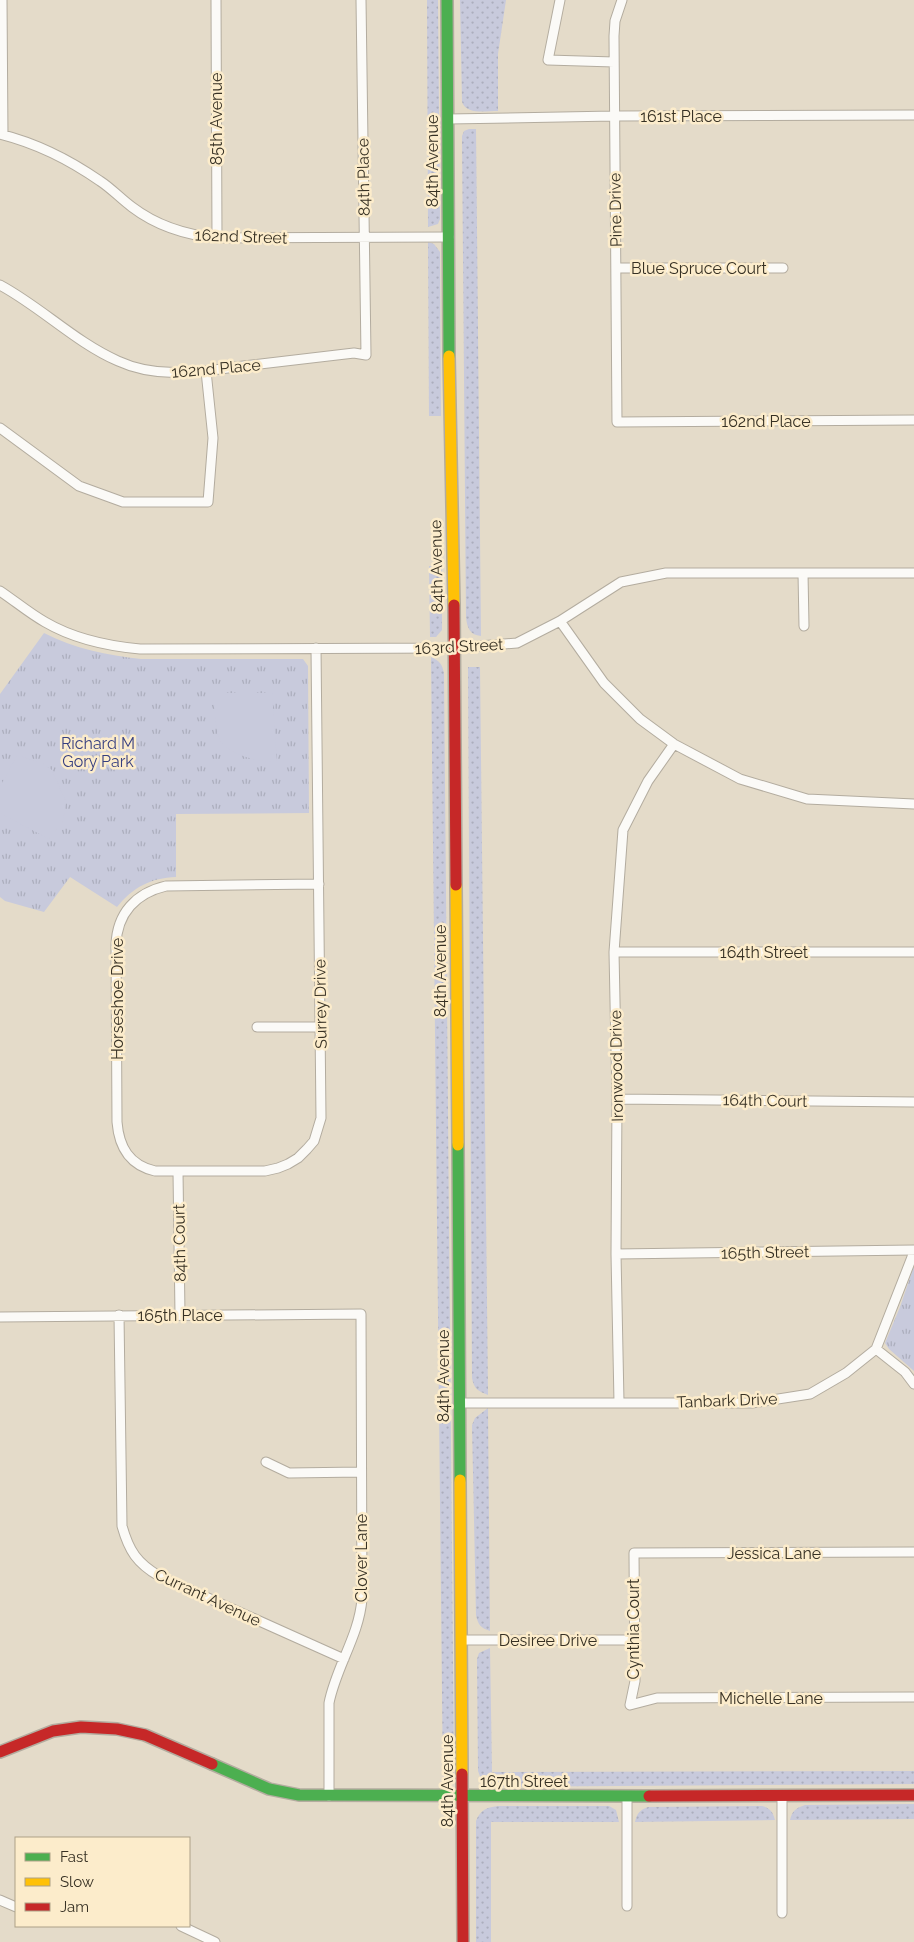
<svg xmlns="http://www.w3.org/2000/svg" width="914" height="1942" viewBox="0 0 914 1942" font-family="Raleway,sans-serif">
	<style>
		.grass { fill: url(#grass-dots) }
		.park { fill: url(#park-tufts) }
		.garden { fill: #c8cadc }
		.lines { fill: none; stroke-linecap: round; stroke-linejoin: round }
		.street-casing { stroke: #b3ac9f; stroke-width: 11 }
		.fast-casing { stroke: #b3ac9f; stroke-width: 14 }
		.slow-casing { stroke: #b3ac9f; stroke-width: 14 }
		.jam-casing { stroke: #b3ac9f; stroke-width: 14 }
		.street { stroke: #fbfaf7; stroke-width: 9 }
		.fast { stroke: #4caf50; stroke-width: 11 }
		.slow { stroke: #ffc107; stroke-width: 11 }
		.jam { stroke: #c62828; stroke-width: 11 }
		.labels { text-anchor: middle; stroke-width: 5; stroke-linejoin: round; paint-order: stroke }
		.street-label { font-size: 16px; fill: #373124; stroke: #fceccb }
		.park-label { font-size: 16px; fill: #363f80; stroke: #fceccb }
	</style>
	<defs>
		<pattern id="grass-dots" width="8" height="8" patternUnits="userSpaceOnUse" patternTransform="scale(1.25)"><rect width="8" height="8" fill="#c8cadc"/><path d="M2 2h.1M6 6h.1" fill="none" stroke="#acaebd" stroke-width="1.8" stroke-linecap="round"/></pattern>
		<pattern id="park-tufts" width="24" height="20" patternUnits="userSpaceOnUse" patternTransform="scale(1.25)"><rect width="24" height="20" fill="#c8cadc"/><path d="M3 7l-1-3M5 7V3M7 7l1-3M15 17l-1-3M17 17v-4M19 17l1-3" fill="none" stroke="#acaebd"/></pattern>
	</defs>
	<rect width="100%" height="100%" fill="#e4dbc9"/>
	<path class="grass" d="M 427,0 L 438,0 L 440,219 L 438,224 L 428,227 Z
		M 460,0 L 506,0 L 498,54 L 498,111 C 485,111 467,115 462,102 Z
		M 469,129 L 476,129 L 481,636 C 470,635 467,628 466,617 L 462,136 L 464,131 Z
		M 428,242 L 434,244 L 440,252 L 441,416 L 429,416 Z
		M 429,566 L 442,567 L 442,630 L 436,637 L 430,637 Z
		M 431,657 C 440,661 442,664 444,673 L 454,1771 C 452,1779 450,1782 443,1786 Z
		M 468,667 L 480,667 L 488,1395 C 478,1391 474,1389 472,1378 Z
		M 488,1408 L 490,1631 C 481,1628 478,1625 476,1615 L 472,1425 L 475,1418 Z
		M 490,1648 L 492,1772 L 914,1771 L 914,1784 L 488,1787 L 483,1784 L 478,1771 L 477,1659 L 479,1653 Z
		M 914,1804 L 914,1819 L 790,1820 C 792,1811 796,1808 805,1805 Z
		M 499,1806 L 609,1806 L 616,1810 L 619,1822 L 491,1822 L 491,1942 L 476,1942 L 476,1821 C 480,1810 487,1807 499,1806 Z
		M 762,1806 C 770,1808 773,1812 775,1820 L 635,1822 C 637,1813 640,1810 648,1807 Z"/>
	<path class="park" d="M 44,633 C 75,649 107,655 141,659 L 303,659 L 308,666 L 309,813 L 176,814 L 176,877 C 151,878 133,887 117,907 L 70,877 L 44,912 L 5,901 L 0,897 L 0,694 Z
		M 914,1266 L 914,1371 L 889,1349 L 885,1343 L 900,1307 Z"/>
	<path class="garden" d="M 214,693 L 272,693 L 277,762 C 261,762 229,756 220,740 C 214,727 215,707 214,693 Z
		M 17,755 L 42,763 L 52,770 L 66,802 L 63,821 L 49,839 L 0,813 L 0,787 Z"/>
	<g class="lines">
		<defs>
			<path id="street" d="M 2,0 L 3,135
				M 216,0 L 217,238
				M 560,0 L 548,60 L 614,62
				M 622,0 L 615,21 L 614,36 L 617,422 L 914,420
				M 448,119 L 614,116 L 914,115
				M 0,134 C 36,143 70,160 100,181 C 111,188 121,199 132,207 C 157,226 186,235 217,238 L 449,237
				M 616,268 L 783,268
				M 0,285 C 41,307 75,342 118,361 C 161,381 208,370 252,365 C 286,361 320,357 354,353 L 366,355 L 361,0
				M 0,428 L 79,486 L 123,502 L 208,502 L 213,438 L 206,371
				M 803,573 L 804,626
				M 0,591 C 15,601 29,613 45,622 C 74,639 107,646 140,649 L 455,648 L 517,643 L 560,621 L 621,582 L 666,573 L 914,573
				M 560,621 L 604,683 L 640,719 L 674,744 L 740,779 L 807,799 L 914,804
				M 316,648 L 321,1118 L 314,1141 L 307,1149 L 298,1158 L 288,1164 L 278,1168 L 265,1171 L 155,1171 C 129,1165 119,1147 117,1122 L 116,945 C 117,913 136,893 166,886 L 319,884
				M 614,952 L 914,952
				M 257,1027 L 321,1027
				M 617,1099 L 914,1102
				M 178,1172 L 180,1314
				M 616,1254 L 914,1250
				M 119,1315 L 122,1526 C 129,1551 137,1563 159,1576 L 344,1659
				M 0,1317 L 361,1314 L 362,1599 C 359,1636 336,1667 329,1703 L 329,1796
				M 876,1349 L 905,1372 L 914,1384
				M 619,1402 L 616,1254 L 617,1099 L 614,952 L 623,830 L 648,781 L 674,744
				M 459,1403 L 752,1403 L 810,1394 L 846,1373 L 876,1349 L 914,1252
				M 266,1462 L 289,1473 L 361,1472
				M 914,1552 L 634,1553 L 635,1681 L 630,1705 L 657,1698 L 914,1697
				M 463,1640 L 634,1640
				M 627,1797 L 627,1906
				M 0,1900 L 16,1907
				M 782,1913 L 782,1797
				M 181,1926 L 215,1942"/>
			<path id="fast" d="M 447,0 L 449,356
				M 458,1145 L 460,1480
				M 212,1764 L 269,1789 L 299,1795 L 649,1796"/>
			<path id="slow" d="M 449,356 L 454,605
				M 456,885 L 458,1145
				M 460,1480 L 462,1774"/>
			<path id="jam" d="M 454,605 L 456,885
				M 0,1752 L 53,1731 L 81,1727 L 117,1729 L 145,1735 L 212,1764
				M 462,1774 L 463,1942
				M 649,1796 L 914,1795"/>
		</defs>
		<use href="#street" class="street-casing"/>
		<use href="#fast" class="fast-casing"/>
		<use href="#slow" class="slow-casing"/>
		<use href="#jam" class="jam-casing"/>
		<use href="#street" class="street"/>
		<use href="#fast" class="fast"/>
		<use href="#slow" class="slow"/>
		<use href="#jam" class="jam"/>
	</g>
	<g class="labels">
		<g class="street-label">
			<text x="681" y="122">161st Place</text>
			<text transform="translate(216 119) rotate(-90)" y="6">85th Avenue</text>
			<text transform="translate(432 161) rotate(-90)" y="6">84th Avenue</text>
			<text transform="translate(363 177) rotate(-91)" y="6">84th Place</text>
			<text transform="translate(615 210) rotate(-91)" y="6">Pine Drive</text>
			<text transform="translate(241 236) rotate(2)" y="6">162nd Street</text>
			<text x="699" y="274">Blue Spruce Court</text>
			<text transform="translate(216 368) rotate(-5)" y="6">162nd Place</text>
			<text x="766" y="427">162nd Place</text>
			<text transform="translate(436 566) rotate(-91)" y="6">84th Avenue</text>
			<text transform="translate(459 646) rotate(-3)" y="6">163rd Street</text>
			<text x="764" y="958">164th Street</text>
			<text transform="translate(440 971) rotate(-90)" y="6">84th Avenue</text>
			<text transform="translate(117 999) rotate(-90)" y="6">Horseshoe Drive</text>
			<text transform="translate(320 1004) rotate(-91)" y="6">Surrey Drive</text>
			<text transform="translate(616 1066) rotate(-91)" y="6">Ironwood Drive</text>
			<text transform="translate(765 1100) rotate(1)" y="6">164th Court</text>
			<text transform="translate(179 1243) rotate(-91)" y="6">84th Court</text>
			<text transform="translate(765 1252) rotate(-1)" y="6">165th Street</text>
			<text x="180" y="1321">165th Place</text>
			<text transform="translate(443 1376) rotate(-90)" y="6">84th Avenue</text>
			<text transform="translate(727 1400) rotate(-2)" y="6">Tanbark Drive</text>
			<text x="774" y="1559">Jessica Lane</text>
			<text transform="translate(361 1558) rotate(-90)" y="6">Clover Lane</text>
			<text transform="translate(208 1597) rotate(25)" y="6">Currant Avenue</text>
			<text transform="translate(633 1629) rotate(-90)" y="6">Cynthia Court</text>
			<text x="548" y="1646">Desiree Drive</text>
			<text x="771" y="1704">Michelle Lane</text>
			<text transform="translate(447 1781) rotate(-90)" y="6">84th Avenue</text>
			<text x="524" y="1787">167th Street</text>
		</g>
		<g class="park-label">
			<text x="98" y="749">Richard M<tspan x="98" dy="18">Gory Park</tspan></text>
		</g>
	</g>
	<rect x="15" y="1837" width="175" height="90" fill="#fceccb" stroke="#ada188"/>
	<rect x="25" y="1853" width="25" height="8" fill="#4caf50" stroke="#ada188"/>
	<text x="60" y="1862" font-size="15" fill="#373124">Fast</text>
	<rect x="25" y="1878" width="25" height="8" fill="#ffc107" stroke="#ada188"/>
	<text x="60" y="1887" font-size="15" fill="#373124">Slow</text>
	<rect x="25" y="1903" width="25" height="8" fill="#c62828" stroke="#ada188"/>
	<text x="60" y="1912" font-size="15" fill="#373124">Jam</text>
</svg>
